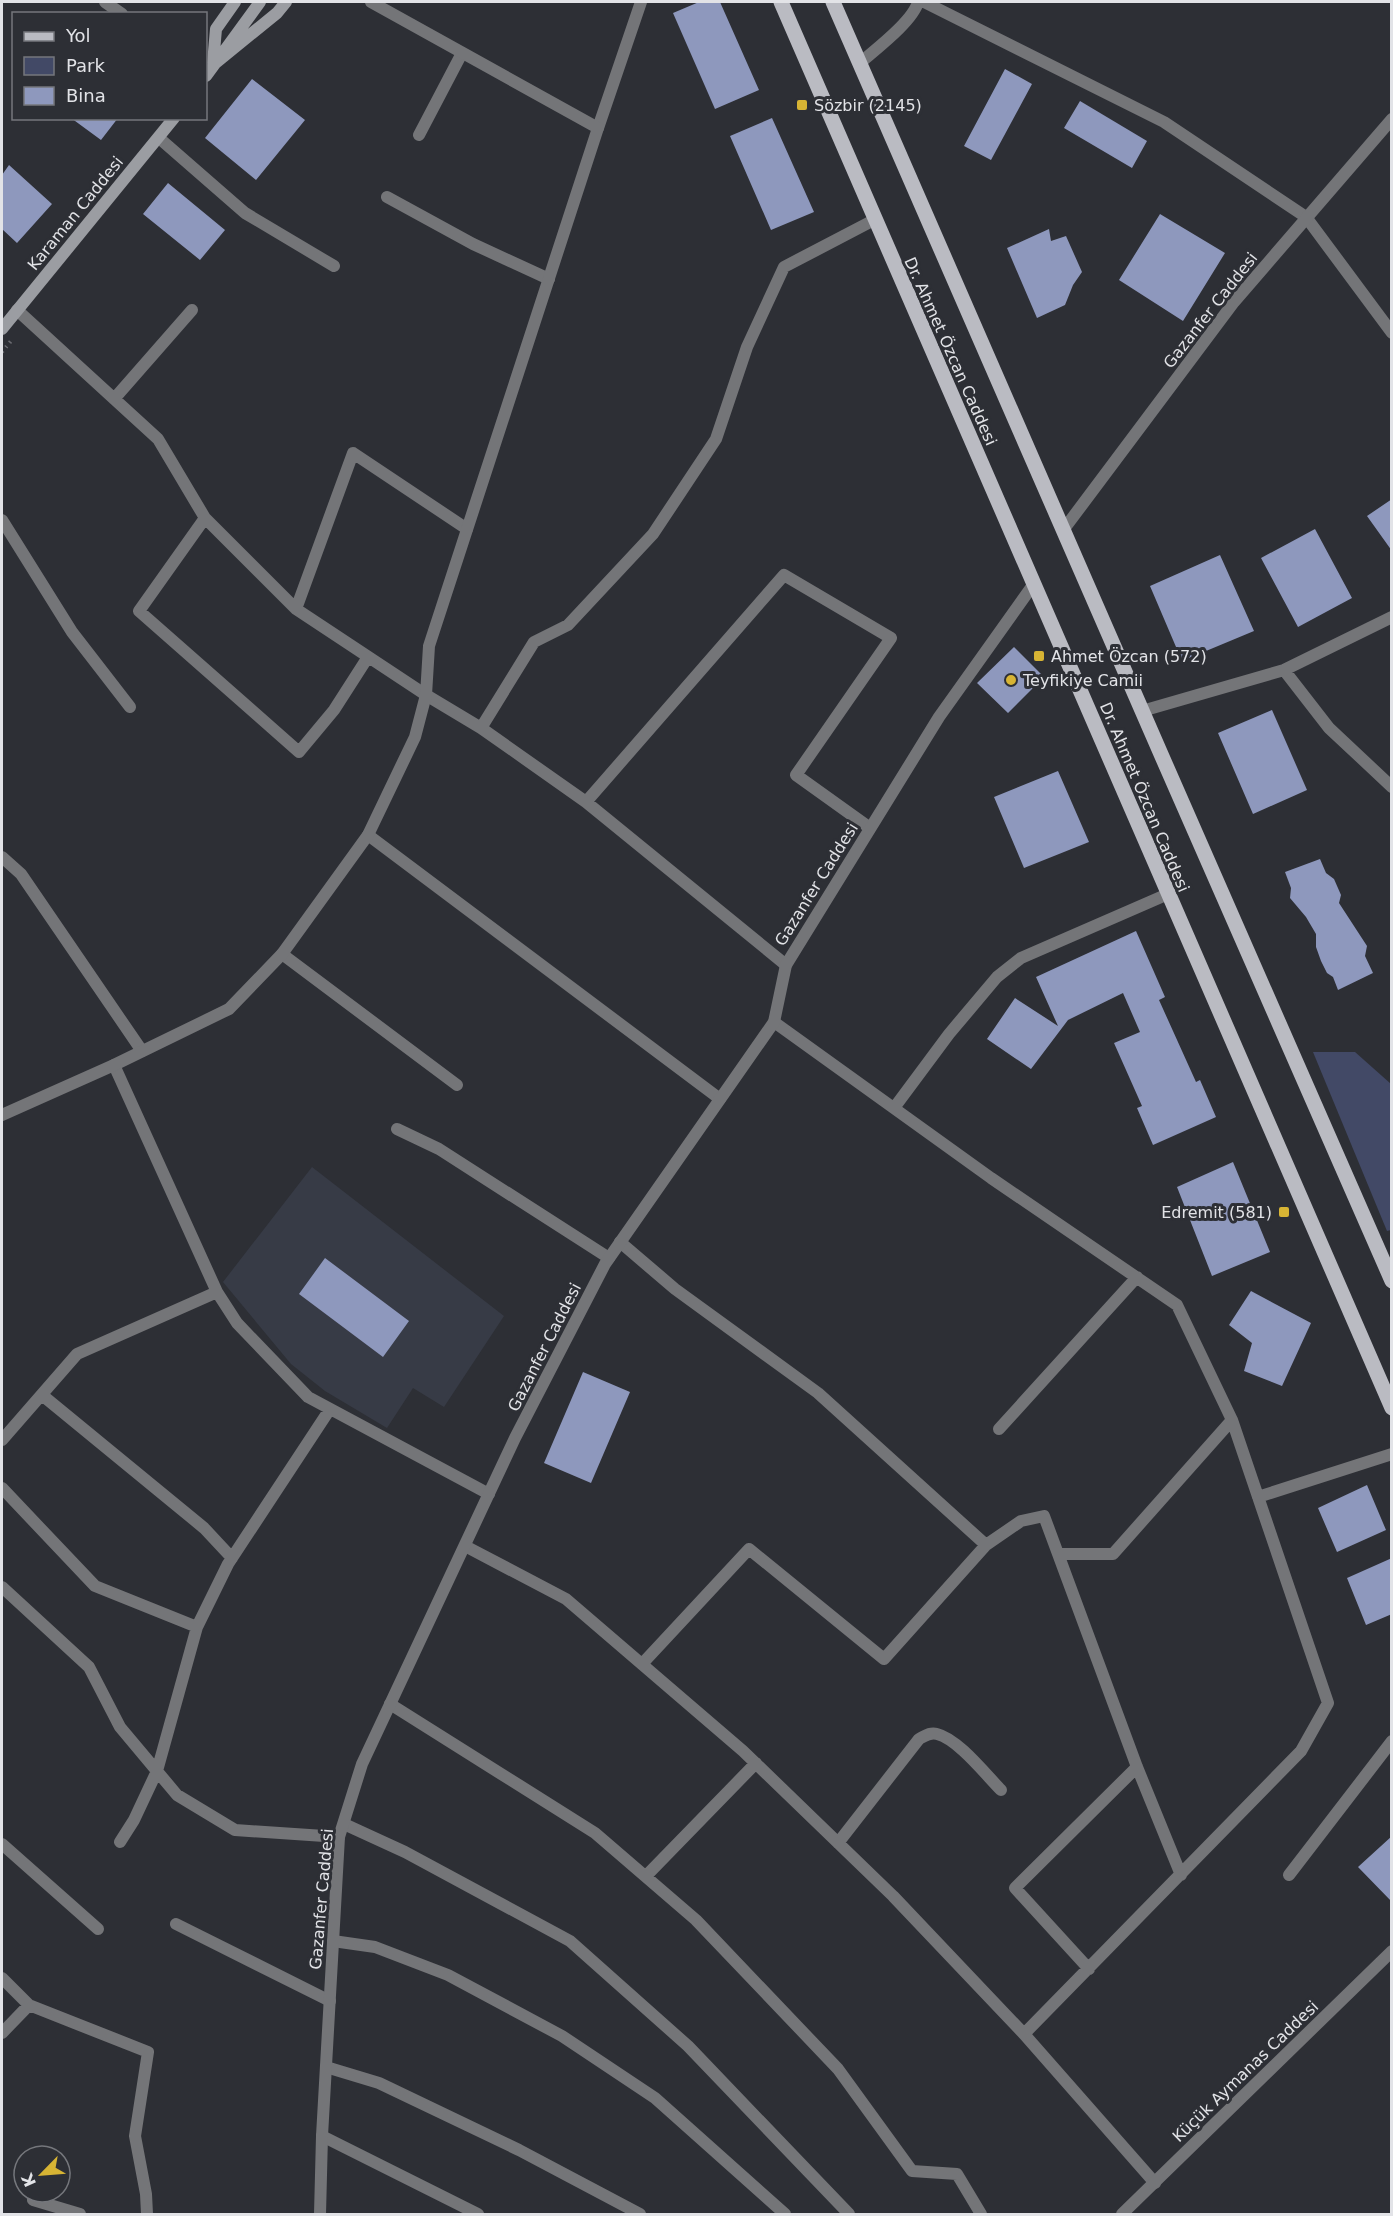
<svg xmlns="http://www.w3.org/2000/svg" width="1393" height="2216" viewBox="0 0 1393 2216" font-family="'DejaVu Sans',sans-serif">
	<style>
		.built { fill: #373b46 }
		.green { fill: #424966 }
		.building { fill: #8e98bd }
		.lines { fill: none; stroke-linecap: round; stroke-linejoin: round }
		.path { stroke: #6a6b71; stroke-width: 4; stroke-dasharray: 1.5 4.5; stroke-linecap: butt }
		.minor { stroke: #747578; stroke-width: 12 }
		.tertiary { stroke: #747578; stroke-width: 12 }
		.secondary { stroke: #9b9da2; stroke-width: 12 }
		.primary { stroke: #babbc2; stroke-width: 15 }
		.poi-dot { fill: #d7b434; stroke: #2d2f35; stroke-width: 2 }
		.labels { text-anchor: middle; stroke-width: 6; stroke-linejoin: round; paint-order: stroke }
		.poi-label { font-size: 16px; fill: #e2e3e7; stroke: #2d2f35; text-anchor: start }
		.street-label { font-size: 16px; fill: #e2e3e7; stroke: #2d2f35 }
	</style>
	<rect width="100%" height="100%" fill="#2d2f35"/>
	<path class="built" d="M 312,1167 L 504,1316 L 444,1407 L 413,1388 L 387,1428 L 325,1391 L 291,1364 L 223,1282 Z"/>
	<path class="green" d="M 1313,1052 L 1355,1052 L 1391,1084 L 1391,1230 L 1387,1231 Z"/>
	<path class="building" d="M 699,2 L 720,2 L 759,90 L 715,109 L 673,13 Z
		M 1005,69 L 1032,84 L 991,160 L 964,146 Z
		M 252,79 L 305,120 L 256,180 L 205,138 Z
		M 1080,101 L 1147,141 L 1132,168 L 1064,128 Z
		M 71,118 L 118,118 L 101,140 Z
		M 772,118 L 814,212 L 771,230 L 730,136 Z
		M 9,165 L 52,204 L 17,243 L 2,229 L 2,175 Z
		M 168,183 L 225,230 L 200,260 L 143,214 Z
		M 1160,214 L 1225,253 L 1183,321 L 1119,280 Z
		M 1049,229 L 1051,241 L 1066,236 L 1082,272 L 1073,285 L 1065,305 L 1037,318 L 1007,248 Z
		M 1392,499 L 1392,551 L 1367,516 Z
		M 1315,529 L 1352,598 L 1298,627 L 1261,558 Z
		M 1220,555 L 1254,631 L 1182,661 L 1150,586 Z
		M 1014,647 L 1044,677 L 1008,713 L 977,683 Z
		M 1272,710 L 1307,790 L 1253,814 L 1218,733 Z
		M 1058,771 L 1089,842 L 1024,868 L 994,797 Z
		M 1320,859 L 1326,873 L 1334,879 L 1341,895 L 1339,903 L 1367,946 L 1365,956 L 1373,973 L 1338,990 L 1333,977 L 1327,973 L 1321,961 L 1316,947 L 1316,934 L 1306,917 L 1290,898 L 1291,888 L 1285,872 Z
		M 1136,931 L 1165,997 L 1159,1000 L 1196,1082 L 1200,1080 L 1216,1117 L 1153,1145 L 1137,1108 L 1142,1106 L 1114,1043 L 1140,1032 L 1123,993 L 1068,1020 L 1031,1069 L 987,1039 L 1015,998 L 1058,1026 L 1036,977 Z
		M 1233,1162 L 1270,1252 L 1212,1276 L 1177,1187 Z
		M 325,1258 L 409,1321 L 383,1357 L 299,1294 Z
		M 1251,1291 L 1311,1323 L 1282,1386 L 1244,1371 L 1252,1343 L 1229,1325 Z
		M 583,1372 L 630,1392 L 591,1483 L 544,1463 Z
		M 1367,1485 L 1386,1530 L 1337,1552 L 1318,1508 Z
		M 1392,1558 L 1392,1614 L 1366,1625 L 1347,1578 Z
		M 1392,1836 L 1392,1902 L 1358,1867 Z"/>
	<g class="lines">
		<path class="path" d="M 2,352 L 11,341"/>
		<path class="minor" d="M 105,2 L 122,14
			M 924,2 L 1164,122 L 1306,217 L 1392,333
			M 860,63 C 876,49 913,21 918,2
			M 598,128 L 641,2
			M 419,135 L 462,53
			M 159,138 L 245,213 L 334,266
			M 387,197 L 473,244 L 549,279
			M 17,310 L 158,439 L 205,518 L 296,609 L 426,695 L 481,728 L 586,802 L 786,965
			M 114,399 L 192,310
			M 205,518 L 139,611 L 299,752 L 334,710 L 368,657
			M 2,520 L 72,632 L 130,707
			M 296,609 L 353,453 L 467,529
			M 1284,670 L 1329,728 L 1392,787
			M 1142,711 L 1284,670 L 1392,617
			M 481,728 L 534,642 L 568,625 L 653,534 L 716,439 L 747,347 L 784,267 L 874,220
			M 586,802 L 784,575 L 891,638 L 796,775 L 870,828
			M 368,835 L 720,1099
			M 2,857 L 21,874 L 142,1051
			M 282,954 L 457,1085
			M 774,1022 L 991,1178 L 1177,1305 L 1232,1420 L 1328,1703 L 1301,1751 L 1024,2034
			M 114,1065 L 217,1292 L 237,1323 L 308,1397 L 489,1494
			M 894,1108 L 949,1034 L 997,977 L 1021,958 L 1168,894
			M 397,1129 L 439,1149 L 609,1258
			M 620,1242 L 675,1289 L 818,1393 L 986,1545 L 1021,1521 L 1044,1516 L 1137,1767 L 1181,1875
			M 42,1395 L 204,1528 L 232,1558
			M 999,1429 L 1137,1277
			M 2,1440 L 77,1354 L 217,1292
			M 2,1488 L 95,1586 L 197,1627
			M 1258,1497 L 1392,1454
			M 465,1546 L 566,1599 L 743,1751 L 893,1896 L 1024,2034 L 1155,2183
			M 1058,1554 L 1113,1554 L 1232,1420
			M 2,1587 L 89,1667 L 120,1727 L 177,1795 L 235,1830 L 339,1837
			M 642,1664 L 749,1549 L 884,1659 L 986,1545
			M 390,1704 L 595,1833 L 696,1920 L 838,2069 L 912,2171 L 957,2174 L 981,2214
			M 344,1824 L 405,1852 L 570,1941 L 688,2046 L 849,2214
			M 120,1842 L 134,1820 L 157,1771 L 197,1627 L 228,1564 L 330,1409
			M 838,1843 L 919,1739 C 925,1736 930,1732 937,1734 C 958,1739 986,1775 1001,1790
			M 2,1844 L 98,1929
			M 1289,1875 L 1392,1741
			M 646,1876 L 756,1763
			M 176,1924 L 330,2001
			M 333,1941 L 375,1947 L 448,1975 L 562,2036 L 655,2098 L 785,2214
			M 1089,1969 L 1015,1888 L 1137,1767
			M 2,1978 L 29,2005 L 148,2052 L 135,2136 L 146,2194 L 147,2214
			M 2,2033 L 29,2005
			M 326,2067 L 379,2083 L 519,2150 L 640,2214
			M 322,2136 L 478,2214
			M 33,2200 L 80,2214"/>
		<path class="tertiary" d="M 1064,529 L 1234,302 L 1392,119
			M 2,1115 L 114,1065 L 229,1009 L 282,954 L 368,835 L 415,737 L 426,695 L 429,646 L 598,128 L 371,2
			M 320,2214 L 322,2136 L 339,1837 L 362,1764 L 515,1438 L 605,1264 L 774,1022 L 786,965 L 939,717 L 1033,585
			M 1122,2214 L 1392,1951"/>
		<path class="secondary" d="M 213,63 L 216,29 L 235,2
			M 213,65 L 277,13 L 286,2
			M 206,76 L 260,2
			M 2,329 L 174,118"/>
		<path class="primary" d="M 781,2 L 1392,1408
			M 833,2 C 1021,427 1203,856 1392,1281"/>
	</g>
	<g class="poi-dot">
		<rect x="796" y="99" width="12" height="12" rx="3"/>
		<rect x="1033" y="650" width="12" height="12" rx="3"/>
		<circle cx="1011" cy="680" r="6"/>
		<rect x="1278" y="1206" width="12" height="12" rx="3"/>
	</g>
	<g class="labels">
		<g class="poi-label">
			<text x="814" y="111">Sözbir (2145)</text>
			<text x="1051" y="662">Ahmet Özcan (572)</text>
			<text x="1023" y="686">Teyfikiye Camii</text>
			<text x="1272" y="1218" text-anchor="end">Edremit (581)</text>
		</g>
		<g class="street-label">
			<text transform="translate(75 213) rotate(-51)" y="6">Karaman Caddesi</text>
			<text transform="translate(1210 310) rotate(-52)" y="6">Gazanfer Caddesi</text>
			<text transform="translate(951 351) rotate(66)" y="6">Dr. Ahmet Özcan Caddesi</text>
			<text transform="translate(1145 797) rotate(67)" y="6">Dr. Ahmet Özcan Caddesi</text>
			<text transform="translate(816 884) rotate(-58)" y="6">Gazanfer Caddesi</text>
			<text transform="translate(544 1347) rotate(-63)" y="6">Gazanfer Caddesi</text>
			<text transform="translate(321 1899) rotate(-85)" y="6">Gazanfer Caddesi</text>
			<text transform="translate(1245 2071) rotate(-44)" y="6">Küçük Aymanas Caddesi</text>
		</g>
	</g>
	<rect width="1393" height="2216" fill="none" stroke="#e2e3e7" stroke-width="6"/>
	<rect x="12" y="12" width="195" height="108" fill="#2d2f35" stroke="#75777c" stroke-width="1.5"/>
	<rect x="24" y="32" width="30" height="9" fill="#babbc2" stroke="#75777c" stroke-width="1.5"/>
	<text x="66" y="42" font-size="18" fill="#e2e3e7">Yol</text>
	<rect x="24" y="57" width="30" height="18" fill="#424966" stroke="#75777c" stroke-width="1.5"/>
	<text x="66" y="72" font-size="18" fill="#e2e3e7">Park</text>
	<rect x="24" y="87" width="30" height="18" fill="#8e98bd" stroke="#75777c" stroke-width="1.5"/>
	<text x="66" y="102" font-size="18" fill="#e2e3e7">Bina</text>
	<g transform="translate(42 2174) rotate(245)"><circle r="28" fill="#2d2f35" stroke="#75777c" stroke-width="1.5"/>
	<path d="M0-4.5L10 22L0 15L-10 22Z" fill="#d7b434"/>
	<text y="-9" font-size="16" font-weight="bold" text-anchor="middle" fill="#e2e3e7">K</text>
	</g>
</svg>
